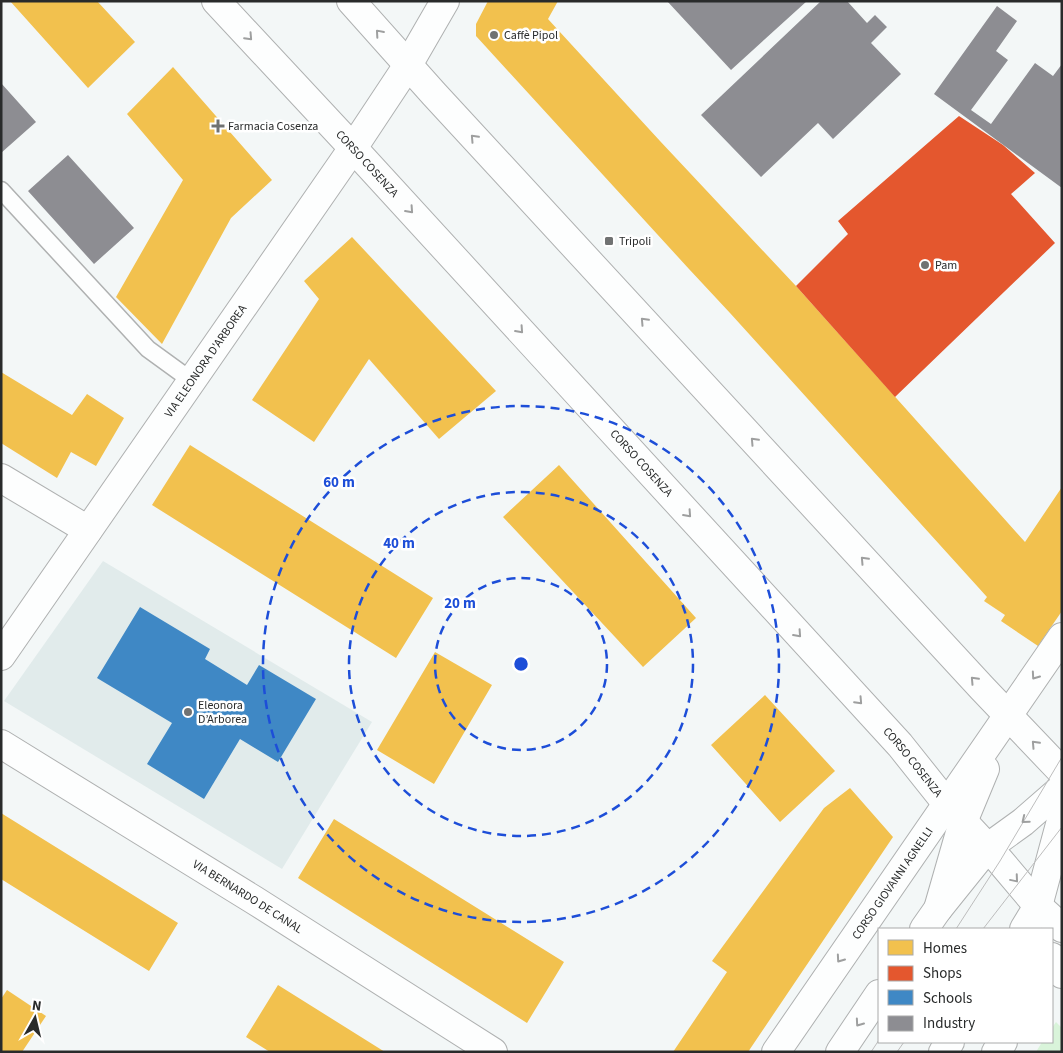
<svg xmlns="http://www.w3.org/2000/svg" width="1063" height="1053" viewBox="0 0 1063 1053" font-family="'Source Sans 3',sans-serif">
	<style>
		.built { fill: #e1ebeb }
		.green { fill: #d9f4da }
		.homes { fill: #f2c14e }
		.shops { fill: #e4572e }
		.schools { fill: #3f88c5 }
		.industry { fill: #8d8d92 }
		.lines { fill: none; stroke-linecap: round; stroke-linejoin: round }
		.service-casing { stroke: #afb1b1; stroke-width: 19 }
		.minor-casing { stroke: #afb1b1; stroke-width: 30 }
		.tertiary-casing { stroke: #afb1b1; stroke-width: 30 }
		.primary-casing { stroke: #afb1b1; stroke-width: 30 }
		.service { stroke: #fdfefe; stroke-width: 16 }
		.minor { stroke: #fdfefe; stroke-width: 28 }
		.tertiary { stroke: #fdfefe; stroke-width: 28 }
		.primary { stroke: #fdfefe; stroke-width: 28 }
		.tram { stroke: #bdbdbd; stroke-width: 1 }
		.oneway { stroke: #9e9f9f }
		.ring { fill: none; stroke: #1d4ed8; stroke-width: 2.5; stroke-dasharray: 9 6 }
		.poi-dot { fill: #707272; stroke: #fff; stroke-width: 2 }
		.labels { text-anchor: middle; stroke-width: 5; stroke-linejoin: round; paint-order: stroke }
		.poi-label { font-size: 12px; fill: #292b2b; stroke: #fff; text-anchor: start }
		.street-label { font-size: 12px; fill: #292b2b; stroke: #fff }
		.centre { fill: #1d4ed8; stroke: #fff; stroke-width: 2.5 }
		.ring-label { font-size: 15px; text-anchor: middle; font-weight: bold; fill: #1d4ed8; stroke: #fff; stroke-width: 5; stroke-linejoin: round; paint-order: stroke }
	</style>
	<rect width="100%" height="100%" fill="#f3f7f7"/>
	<path class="built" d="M 103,561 L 372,722 L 282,869 L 4,701 Z"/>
	<path class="green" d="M 1056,1022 L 1062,1028 L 1062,1052 L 1036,1052 L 1042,1042 L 1052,1042 L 1052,1028 Z"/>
	<path class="homes" d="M 10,1 L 97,1 L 135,42 L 88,88 Z
		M 488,1 L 558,1 L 548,19 L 660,141 L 796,286 L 1025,542 L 1062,487 L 1062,611 L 1038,646 L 1001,621 L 1005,615 L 984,601 L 987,597 L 730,313 L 689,269 L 476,36 L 476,24 Z
		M 173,67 L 272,180 L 231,218 L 162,344 L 116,297 L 183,180 L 127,114 Z
		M 352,237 L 496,391 L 439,439 L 369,359 L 314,442 L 252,400 L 319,299 L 304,281 Z
		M 1,372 L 72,415 L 87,394 L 124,418 L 96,466 L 71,452 L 57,478 L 1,443 Z
		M 190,445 L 433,598 L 396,658 L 152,505 Z
		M 559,465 L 696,618 L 643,667 L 503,517 Z
		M 435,652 L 492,685 L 434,784 L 377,750 Z
		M 765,695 L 835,771 L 780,822 L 711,745 Z
		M 850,788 L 893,837 L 748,1052 L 673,1052 L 727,972 L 712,961 L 824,808 Z
		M 1,813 L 178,923 L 149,971 L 1,879 Z
		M 334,819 L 564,962 L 527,1023 L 298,878 Z
		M 278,985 L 385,1052 L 270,1052 L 246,1037 Z
		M 7,990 L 46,1016 L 22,1052 L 1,1052 L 1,999 Z"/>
	<path class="shops" d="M 959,116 L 1003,145 L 1035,173 L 1011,194 L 1055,243 L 895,397 L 796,286 L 848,234 L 838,221 Z"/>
	<path class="schools" d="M 140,607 L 210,649 L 205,659 L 247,685 L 259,665 L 316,699 L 278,762 L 240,739 L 204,799 L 147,764 L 172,723 L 97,678 Z"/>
	<path class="industry" d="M 667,1 L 807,1 L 731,70 Z
		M 821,1 L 847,1 L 867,23 L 875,15 L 887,27 L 871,43 L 901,74 L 833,139 L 818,123 L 761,177 L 701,115 Z
		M 997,6 L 1017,21 L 996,51 L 1008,60 L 971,110 L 991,124 L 1035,63 L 1053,76 L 1062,64 L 1062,188 L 934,94 Z
		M 1,83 L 36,122 L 1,153 Z
		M 68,155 L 134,228 L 94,264 L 28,191 Z"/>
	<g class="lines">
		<defs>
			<path id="service" d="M 1,190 L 148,349 L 192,381"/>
			<g id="minor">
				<path d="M 1,478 L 88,530"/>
				<path id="s1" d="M 1,656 L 353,148"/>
				<path id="s2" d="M 1,744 L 254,900 L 493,1052"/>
				<path d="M 938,909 L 963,822 L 985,769"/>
				<path d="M 1052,957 L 1056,967 L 1062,974"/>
				<path id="s3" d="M 776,1052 L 1062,637"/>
				<path d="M 996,1052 L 1003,1042"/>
			</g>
			<path id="tertiary" d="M 353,148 L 408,65 L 445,1"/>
			<g id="primary">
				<path id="s4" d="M 216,1 L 353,148 L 900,745 L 947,804 L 1000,861 L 1038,906 L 1062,928"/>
				<path d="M 351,1 L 434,94 L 982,688 L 1062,772"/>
				<path d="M 924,929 L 938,909 L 987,848 L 1023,822 L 1062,788"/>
				<path d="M 1024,929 L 1038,906 L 1062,817"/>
				<path d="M 840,1052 L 879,994"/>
				<path d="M 943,1052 L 950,1042"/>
			</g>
		</defs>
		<use href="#service" class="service-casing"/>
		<use href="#minor" class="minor-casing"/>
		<use href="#tertiary" class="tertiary-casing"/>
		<use href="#primary" class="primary-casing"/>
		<use href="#service" class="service"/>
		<use href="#minor" class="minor"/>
		<use href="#tertiary" class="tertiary"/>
		<use href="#primary" class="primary"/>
		<path class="tram" d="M 956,929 L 1000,861 L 1062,757
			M 983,929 L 1062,827
			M 871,1052 L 879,1040
			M 897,1052 L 904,1042"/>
	</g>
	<defs><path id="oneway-chevron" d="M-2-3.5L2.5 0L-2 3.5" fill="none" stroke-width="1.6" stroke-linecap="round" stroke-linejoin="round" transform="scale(1.25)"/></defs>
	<g class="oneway">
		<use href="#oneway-chevron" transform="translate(379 33) rotate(-131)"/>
		<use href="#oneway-chevron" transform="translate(249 37) rotate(47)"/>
		<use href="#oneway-chevron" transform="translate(474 138) rotate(-133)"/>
		<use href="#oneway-chevron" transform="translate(410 210) rotate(48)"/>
		<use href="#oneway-chevron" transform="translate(644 321) rotate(-133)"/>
		<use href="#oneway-chevron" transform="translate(520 330) rotate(48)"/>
		<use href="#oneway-chevron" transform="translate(754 441) rotate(-133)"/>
		<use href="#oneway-chevron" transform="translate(688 514) rotate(48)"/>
		<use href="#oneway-chevron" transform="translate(864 560) rotate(-133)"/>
		<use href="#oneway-chevron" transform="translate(798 634) rotate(48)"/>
		<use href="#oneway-chevron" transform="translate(1035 676) rotate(125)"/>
		<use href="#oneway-chevron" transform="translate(974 680) rotate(-133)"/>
		<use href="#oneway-chevron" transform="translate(859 701) rotate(47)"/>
		<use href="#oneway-chevron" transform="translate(1035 744) rotate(-133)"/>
		<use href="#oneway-chevron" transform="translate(1025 820) rotate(141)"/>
		<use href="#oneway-chevron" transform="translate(1015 879) rotate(50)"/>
		<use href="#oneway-chevron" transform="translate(840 959) rotate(125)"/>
		<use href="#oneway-chevron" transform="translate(859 1023) rotate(125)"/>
	</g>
	<g class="ring">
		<circle cx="521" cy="664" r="86"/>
		<circle cx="521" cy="664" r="172"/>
		<circle cx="521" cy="664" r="258"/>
	</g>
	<g class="poi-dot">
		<circle cx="494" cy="35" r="5"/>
		<path d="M215.5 118.5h5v5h5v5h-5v5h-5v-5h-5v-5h5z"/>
		<rect x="604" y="236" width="10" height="10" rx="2.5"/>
		<circle cx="925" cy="265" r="5"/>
		<circle cx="188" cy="712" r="5"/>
	</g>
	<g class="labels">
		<g class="poi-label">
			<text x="504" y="39">Caffè Pipol</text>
			<text x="228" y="130">Farmacia Cosenza</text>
			<text x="619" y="245">Tripoli</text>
			<text x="935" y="269">Pam</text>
			<text x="198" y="709">Eleonora<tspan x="198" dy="14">D’Arborea</tspan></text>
		</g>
		<g class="street-label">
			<text dy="4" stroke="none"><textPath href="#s4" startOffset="222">CORSO COSENZA</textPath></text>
			<text dy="4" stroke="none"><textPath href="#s1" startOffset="359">VIA ELEONORA D'ARBOREA</textPath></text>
			<text dy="4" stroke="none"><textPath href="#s4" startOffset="628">CORSO COSENZA</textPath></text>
			<text dy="4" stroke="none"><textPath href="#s4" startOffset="1032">CORSO COSENZA</textPath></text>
			<text dy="4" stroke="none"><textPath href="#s3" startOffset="205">CORSO GIOVANNI AGNELLI</textPath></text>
			<text dy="4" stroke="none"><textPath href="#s2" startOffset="290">VIA BERNARDO DE CANAL</textPath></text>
		</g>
	</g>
	<circle cx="521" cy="664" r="8" class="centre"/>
	<g class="ring-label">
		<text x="339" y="487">60 m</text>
		<text x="399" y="548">40 m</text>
		<text x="460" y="608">20 m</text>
	</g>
	<rect width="1063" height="1053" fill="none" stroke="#292b2b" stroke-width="5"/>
	<rect x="878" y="928" width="175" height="115" fill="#ffffff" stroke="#a9aaaa"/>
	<rect x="888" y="940" width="25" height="15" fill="#f2c14e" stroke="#a9aaaa"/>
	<text x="923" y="953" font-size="15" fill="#292b2b">Homes</text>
	<rect x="888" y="966" width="25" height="15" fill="#e4572e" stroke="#a9aaaa"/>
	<text x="923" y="978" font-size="15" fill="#292b2b">Shops</text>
	<rect x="888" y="990" width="25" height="15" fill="#3f88c5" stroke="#a9aaaa"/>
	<text x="923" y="1003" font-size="15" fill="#292b2b">Schools</text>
	<rect x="888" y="1016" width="25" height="15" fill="#8d8d92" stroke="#a9aaaa"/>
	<text x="923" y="1028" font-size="15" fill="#292b2b">Industry</text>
	<g transform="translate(35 1018) rotate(8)" stroke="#ffffff" stroke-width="4" paint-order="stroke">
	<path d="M0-4L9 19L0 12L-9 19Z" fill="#292b2b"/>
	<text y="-8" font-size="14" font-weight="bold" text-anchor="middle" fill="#292b2b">N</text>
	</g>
</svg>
